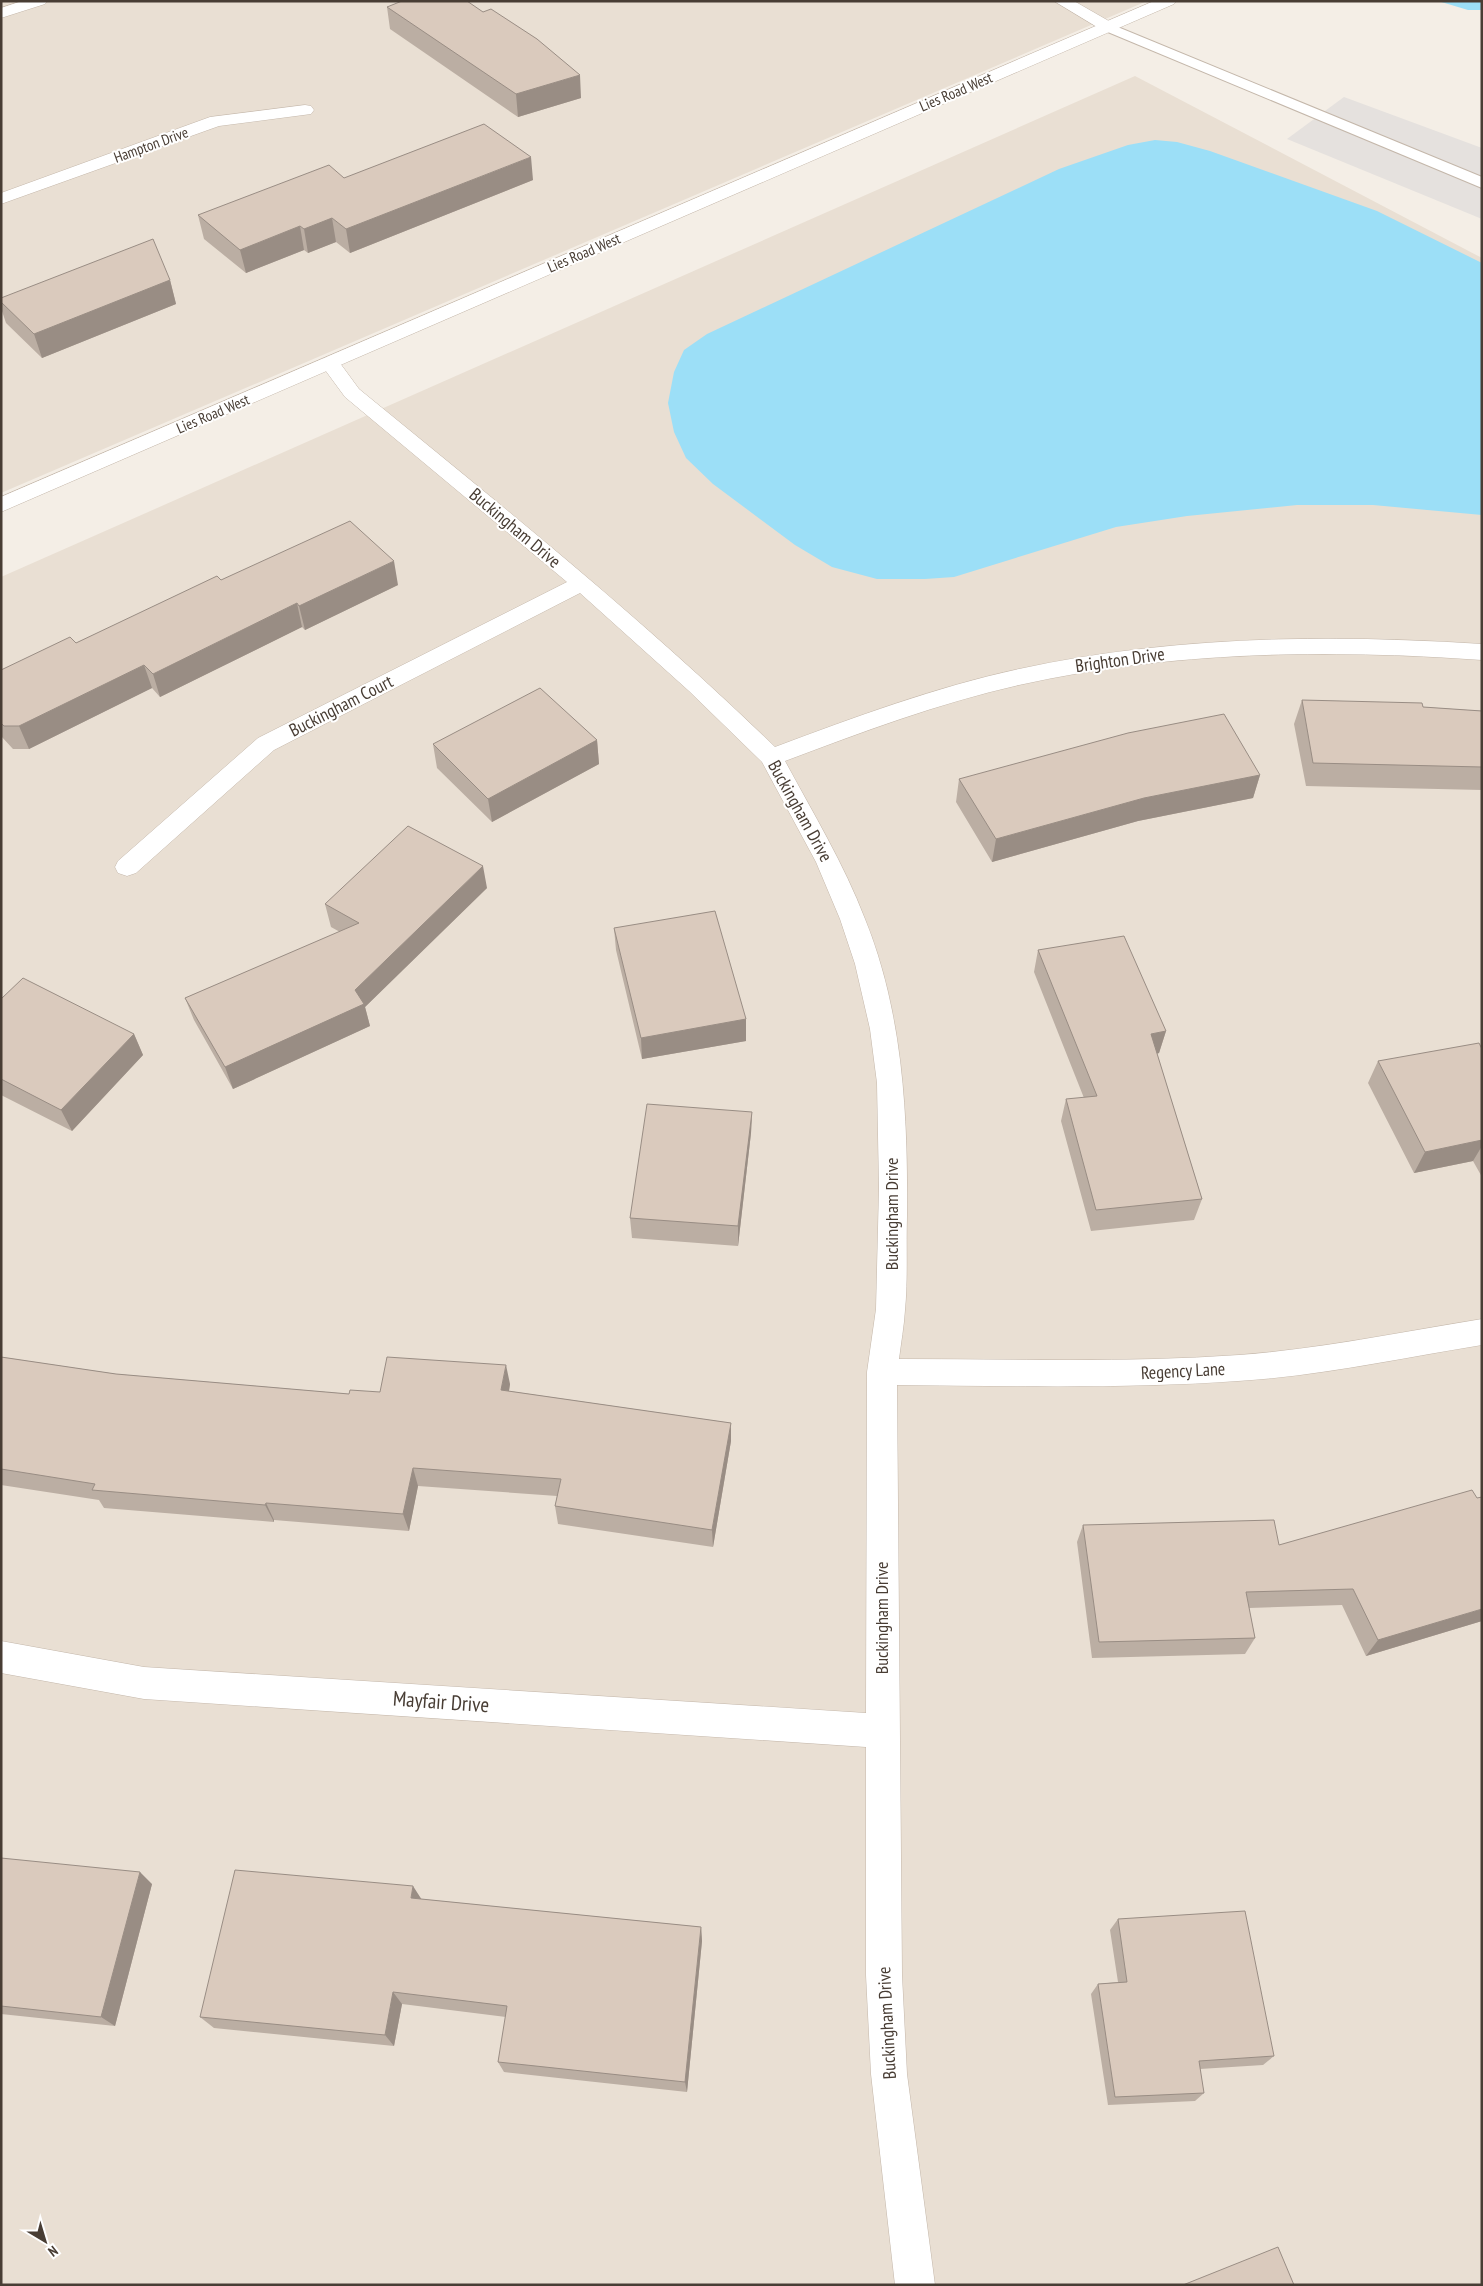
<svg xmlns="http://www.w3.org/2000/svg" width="1483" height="2286" viewBox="0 0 1483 2286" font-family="'PT Sans Narrow',sans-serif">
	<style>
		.residential { fill: #e9dfd3 }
		.parking { fill: #e5e1de }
		.water { fill: #9cdff7 }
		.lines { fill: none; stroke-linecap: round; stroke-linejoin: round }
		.service-casing { stroke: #c4b7aa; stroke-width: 2 }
		.minor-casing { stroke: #c4b7aa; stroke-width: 1 }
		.tertiary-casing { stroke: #c4b7aa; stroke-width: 1 }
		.service { fill: #fff; fill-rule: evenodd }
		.minor { fill: #fff; fill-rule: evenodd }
		.tertiary { fill: #fff; fill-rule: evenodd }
		.wall { fill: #bbaea3 }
		.shaded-wall { fill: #998d84 }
		.building { fill: #dacabd; stroke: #998d84 }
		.labels { text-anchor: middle; stroke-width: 4; stroke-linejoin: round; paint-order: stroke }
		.far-street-label { font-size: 15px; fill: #483d34; stroke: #fff }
		.street-label { font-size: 18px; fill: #483d34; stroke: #fff }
		.near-street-label { font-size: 21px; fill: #483d34; stroke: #fff }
	</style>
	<rect width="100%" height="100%" fill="#f4eee6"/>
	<path class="residential" d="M 1,1 L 1147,1 L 1,493 Z
		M 1135,76 L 1482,258 L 1482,2285 L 1,2285 L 1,577 Z"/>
	<path class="parking" d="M 1344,97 L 1482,148 L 1482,219 L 1287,139 Z"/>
	<path class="water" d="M 1438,1 L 1482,1 L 1482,10 L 1468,10 Z
		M 1155,140 L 1177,142 L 1210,151 L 1377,211 L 1482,263 L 1482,515 L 1373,505 L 1297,505 L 1187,516 L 1116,527 L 954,577 L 925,579 L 877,579 L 832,567 L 795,545 L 713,484 L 686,458 L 674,432 L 668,403 L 674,372 L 684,350 L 707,334 L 1059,169 L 1128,145 Z"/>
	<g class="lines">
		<defs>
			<path id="service" d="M 1108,23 L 1482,177 L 1482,188 L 1103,30 L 1101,27 L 1103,24 Z"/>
			<path id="minor" d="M 22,1 L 47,1 L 45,4 L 1,18 L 1,8 Z
				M 1054,1 L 1074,1 L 1114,24 L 1116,27 L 1114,30 L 1102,30 Z
				M 305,105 L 311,106 L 314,110 L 311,114 L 219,126 L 1,204 L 1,193 L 210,117 Z
				M 330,357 L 337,359 L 359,389 C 501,505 643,619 775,747 C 855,717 936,687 1019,669 C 1172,636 1327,634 1482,644 L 1482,660 C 1327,649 1171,651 1019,685 C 939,703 862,732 785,761 C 813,813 844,864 865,919 C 903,1013 908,1115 907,1216 C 906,1247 908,1279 905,1310 C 904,1326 901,1343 899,1359 C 1012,1359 1126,1363 1239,1355 C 1320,1349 1401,1332 1482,1319 L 1482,1345 C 1401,1358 1320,1376 1238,1381 C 1125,1389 1011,1386 897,1385 L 902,1975 L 907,2074 L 935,2285 L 895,2285 L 871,2074 L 866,1975 L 866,1747 L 144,1699 L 1,1673 L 1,1641 L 144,1667 L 866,1713 L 867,1372 L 876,1309 L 879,1188 L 877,1083 L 870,1029 L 855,964 L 840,919 L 816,862 L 762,762 L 689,691 L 580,593 L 274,750 L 136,873 L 127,876 L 118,873 L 115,867 L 118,861 L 258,738 L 567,582 L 345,397 L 320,363 L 323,359 Z"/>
			<path id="tertiary" d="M 1154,1 L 1176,1 L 1174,4 L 1,512 L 1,497 Z"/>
		</defs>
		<use href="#service" class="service-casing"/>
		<use href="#minor" class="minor-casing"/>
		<use href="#tertiary" class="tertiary-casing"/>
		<use href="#service" class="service"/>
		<use href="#minor" class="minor"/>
		<use href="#tertiary" class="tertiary"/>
	</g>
	<path class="wall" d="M 387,7 L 581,98 L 518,117 L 390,29 Z
		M 344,178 L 533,180 L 350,253 L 336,242 L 308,253 L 304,250 L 246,273 L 204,239 L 198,215 Z
		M 170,280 L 176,304 L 42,358 L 6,323 L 1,308 L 1,298 Z
		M 221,580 L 398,585 L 305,630 L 302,627 L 160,697 L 152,688 L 29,749 L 13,749 L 1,736 L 1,670 L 76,643 Z
		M 1302,700 L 1423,707 L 1482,711 L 1482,790 L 1306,786 L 1294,724 Z
		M 597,740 L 599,764 L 492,822 L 437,768 L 433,744 Z
		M 1260,775 L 1253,798 L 1138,821 L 992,862 L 956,802 L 959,779 Z
		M 487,888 L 365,1007 L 370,1026 L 233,1089 L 194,1020 L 185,998 L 340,932 L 331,927 L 325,904 Z
		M 614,928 L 746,1019 L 746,1041 L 642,1059 L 616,950 Z
		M 1038,950 L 1166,1031 L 1159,1053 L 1157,1054 L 1202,1199 L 1194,1220 L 1091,1231 L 1061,1121 L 1066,1099 L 1084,1098 L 1034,972 Z
		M 1,999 L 134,1034 L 143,1055 L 72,1131 L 1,1095 Z
		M 1482,1049 L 1482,1177 L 1473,1161 L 1414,1173 L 1368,1083 L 1378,1061 Z
		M 752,1112 L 751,1133 L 738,1246 L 632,1238 L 630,1218 Z
		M 1,1357 L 116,1374 L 349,1394 L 510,1384 L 509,1391 L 731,1423 L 731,1441 L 713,1547 L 558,1524 L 555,1506 L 557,1496 L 418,1486 L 409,1531 L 274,1520 L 274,1522 L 104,1508 L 99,1500 L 1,1485 Z
		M 1083,1525 L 1279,1545 L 1482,1621 L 1366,1656 L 1342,1605 L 1249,1608 L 1255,1638 L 1245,1654 L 1092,1658 L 1077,1542 Z
		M 1,1858 L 152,1884 L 115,2026 L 1,2014 Z
		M 421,1899 L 701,1927 L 702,1941 L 687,2092 L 504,2072 L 498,2062 L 506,2017 L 402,2004 L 394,2046 L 214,2028 L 200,2017 Z
		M 1118,1919 L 1274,2056 L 1263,2065 L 1200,2069 L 1204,2093 L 1195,2101 L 1108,2105 L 1091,1994 L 1098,1984 L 1118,1982 L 1110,1930 Z"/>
	<path class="shaded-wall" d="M 580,75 L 581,98 L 518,117 L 516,94 Z
		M 531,157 L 533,180 L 350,253 L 346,229 Z
		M 332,218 L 336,242 L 308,253 L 304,229 Z
		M 300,226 L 304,250 L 246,273 L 240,250 Z
		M 170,280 L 176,304 L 42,358 L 34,334 Z
		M 394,561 L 398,585 L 305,630 L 299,606 Z
		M 297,603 L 302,627 L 160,697 L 153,674 Z
		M 144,665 L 152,688 L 29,749 L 19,726 Z
		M 597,740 L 599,764 L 492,822 L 488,799 Z
		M 1260,775 L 1253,798 L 1138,821 L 992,862 L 996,839 L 1144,798 Z
		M 483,866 L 487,888 L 365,1007 L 370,1026 L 233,1089 L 225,1067 L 355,990 Z
		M 746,1019 L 746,1041 L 642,1059 L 641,1038 Z
		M 1166,1031 L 1159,1053 L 1144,1056 L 1151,1034 Z
		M 134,1034 L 143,1055 L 72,1131 L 61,1110 Z
		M 752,1112 L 751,1133 L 738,1246 L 738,1226 Z
		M 1482,1140 L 1482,1146 L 1473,1161 L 1414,1173 L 1425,1152 Z
		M 506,1365 L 510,1384 L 506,1409 L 501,1390 Z
		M 731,1423 L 731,1441 L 713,1547 L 712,1530 Z
		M 413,1468 L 418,1486 L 409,1531 L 403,1514 Z
		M 266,1503 L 274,1520 L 274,1522 L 265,1505 Z
		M 1482,1609 L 1482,1621 L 1366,1656 L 1378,1640 Z
		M 140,1872 L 152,1884 L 115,2026 L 101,2017 Z
		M 413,1886 L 422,1900 L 411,1898 Z
		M 701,1927 L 702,1941 L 687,2092 L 685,2082 Z
		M 393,1992 L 402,2004 L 394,2046 L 385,2035 Z"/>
	<path class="building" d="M 402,1 L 467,1 L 483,12 L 491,9 L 537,39 L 580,75 L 516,94 L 387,7 Z
		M 484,124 L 531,157 L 346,229 L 332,218 L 304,229 L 300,226 L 240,250 L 198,215 L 329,165 L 344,178 Z
		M 153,239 L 170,280 L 34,334 L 1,302 L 1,298 Z
		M 350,521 L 394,561 L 299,606 L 297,603 L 153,674 L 144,665 L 19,726 L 4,726 L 1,723 L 1,670 L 70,637 L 76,643 L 217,576 L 221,580 Z
		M 540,688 L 597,740 L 488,799 L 433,744 Z
		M 1302,700 L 1422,703 L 1423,707 L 1482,711 L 1482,767 L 1313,763 Z
		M 1224,714 L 1260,775 L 1144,798 L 996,839 L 959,779 L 1128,733 Z
		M 408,826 L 483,866 L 355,990 L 364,1004 L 225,1067 L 185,998 L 359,923 L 325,904 Z
		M 715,911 L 746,1019 L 641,1038 L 614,928 Z
		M 1124,936 L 1166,1031 L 1151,1034 L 1202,1199 L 1096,1210 L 1066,1099 L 1097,1096 L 1038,950 Z
		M 23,978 L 134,1034 L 61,1110 L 1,1079 L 1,999 Z
		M 1479,1043 L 1482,1049 L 1482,1140 L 1425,1152 L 1378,1061 Z
		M 647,1104 L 752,1112 L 738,1226 L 630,1218 Z
		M 1,1357 L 116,1374 L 349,1394 L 350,1390 L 380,1392 L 387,1357 L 506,1365 L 501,1390 L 731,1423 L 712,1530 L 555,1506 L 561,1479 L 413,1468 L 403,1514 L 266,1503 L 265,1505 L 92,1490 L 95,1484 L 1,1469 Z
		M 1472,1490 L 1477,1498 L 1482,1497 L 1482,1609 L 1378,1640 L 1353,1589 L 1246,1592 L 1255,1638 L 1099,1642 L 1083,1525 L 1274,1520 L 1279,1545 Z
		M 1,1858 L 140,1872 L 101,2017 L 1,2006 Z
		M 235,1870 L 413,1886 L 411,1898 L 701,1927 L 685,2082 L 498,2062 L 507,2006 L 393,1992 L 385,2035 L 200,2017 Z
		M 1245,1911 L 1274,2056 L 1199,2061 L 1204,2093 L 1115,2097 L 1098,1984 L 1127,1982 L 1118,1919 Z
		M 1278,2247 L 1294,2285 L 1183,2285 Z"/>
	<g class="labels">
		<g class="far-street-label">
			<text transform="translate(956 92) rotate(-23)" y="5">Lies Road West</text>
			<text transform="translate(151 145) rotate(-20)" y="5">Hampton Drive</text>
			<text transform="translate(584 253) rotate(-23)" y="5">Lies Road West</text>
			<text transform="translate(213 414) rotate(-23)" y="5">Lies Road West</text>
		</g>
		<g class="street-label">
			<text transform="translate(515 528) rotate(40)" y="6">Buckingham Drive</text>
			<text transform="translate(1120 660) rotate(-8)" y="6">Brighton Drive</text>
			<text transform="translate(341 706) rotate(-27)" y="6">Buckingham Court</text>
			<text transform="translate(800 811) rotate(61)" y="6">Buckingham Drive</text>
			<text transform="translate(892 1214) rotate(-90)" y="6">Buckingham Drive</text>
			<text transform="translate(1183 1371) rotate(-3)" y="6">Regency Lane</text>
			<text transform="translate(882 1618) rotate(-90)" y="6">Buckingham Drive</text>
			<text transform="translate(887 2023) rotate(-93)" y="6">Buckingham Drive</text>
		</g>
		<g class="near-street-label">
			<text transform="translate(441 1702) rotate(4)" y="7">Mayfair Drive</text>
		</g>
	</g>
	<rect width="1483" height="2286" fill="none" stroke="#483d34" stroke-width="5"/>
	<g transform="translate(45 2241) rotate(142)" stroke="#ffffff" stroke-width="4" paint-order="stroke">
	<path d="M0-4L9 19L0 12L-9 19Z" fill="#483d34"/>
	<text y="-8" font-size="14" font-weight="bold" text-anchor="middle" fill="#483d34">N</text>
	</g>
</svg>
